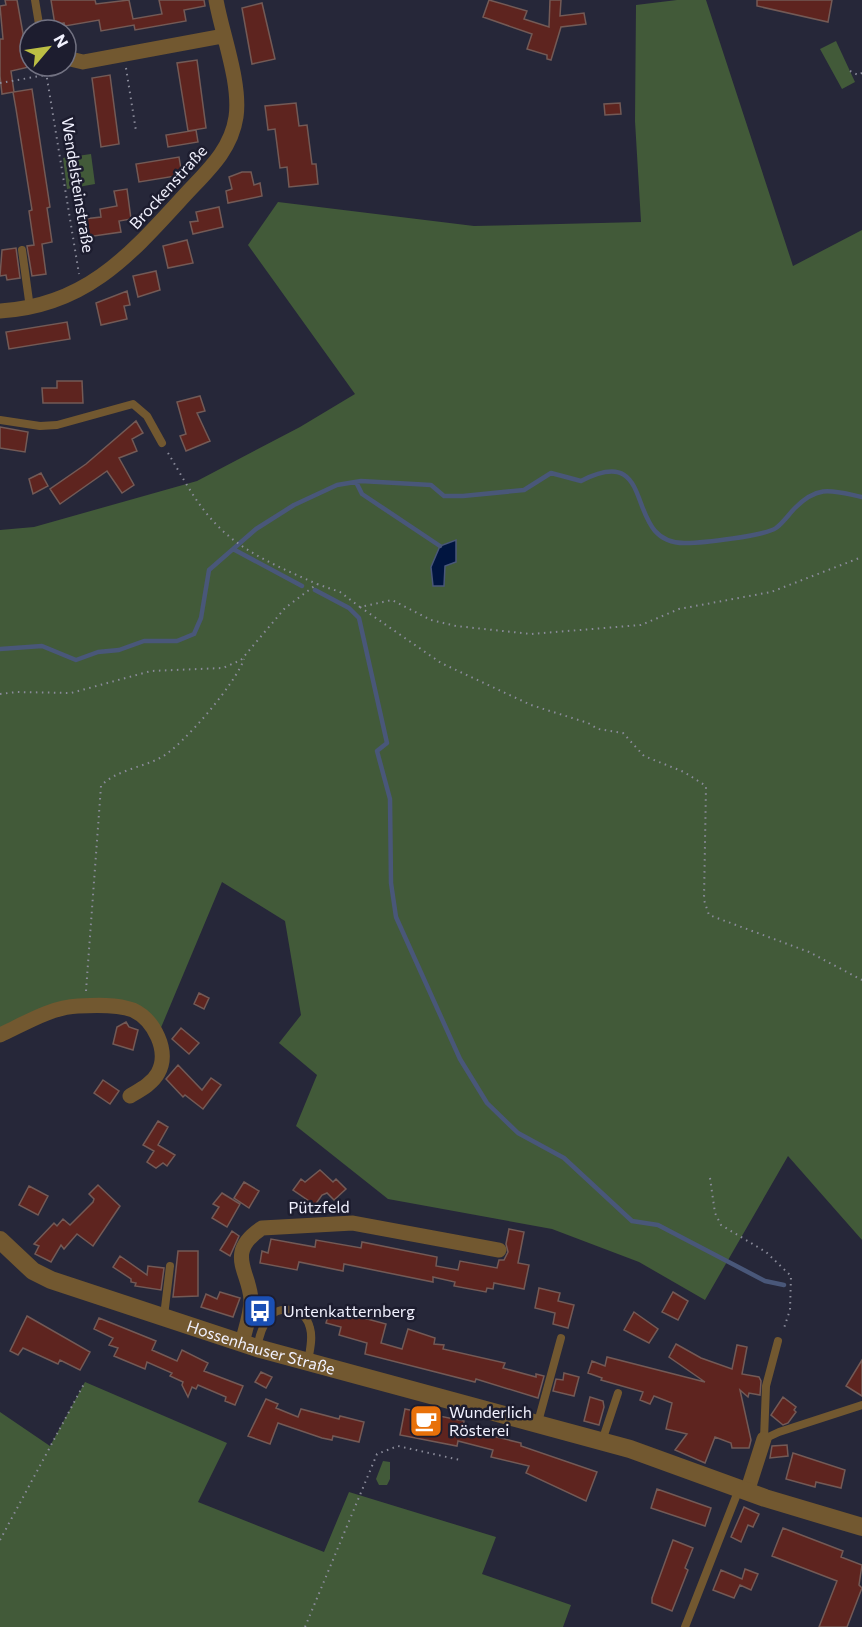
<svg xmlns="http://www.w3.org/2000/svg" width="862" height="1627" viewBox="0 0 862 1627" font-family="Commissioner,sans-serif">
	<style>
		.green { fill: #425a39 }
		.water { fill: #011540; stroke: #495779; stroke-width: 1.5 }
		.lines { fill: none; stroke-linecap: round; stroke-linejoin: round }
		.stream { stroke: #495779; stroke-width: 4.5 }
		.building { fill: #5e241f; stroke: #735a56; stroke-width: 1.5 }
		.path { stroke: #8a8b9a; stroke-width: 2; stroke-dasharray: 1.5 4.5; stroke-linecap: butt }
		.service { stroke: #725830; stroke-width: 8 }
		.minor { stroke: #725830; stroke-width: 15 }
		.tertiary { stroke: #725830; stroke-width: 18 }
		.labels { text-anchor: middle; stroke-width: 5; stroke-linejoin: round; paint-order: stroke }
		.street-label { font-size: 16px; fill: #f1f1fe; stroke: #1d1d2f }
		.poi-label { font-size: 16px; fill: #f1f1fe; stroke: #1d1d2f; text-anchor: start }
	</style>
	<rect width="100%" height="100%" fill="#262739"/>
	<path class="green" d="M 677,0 L 706,0 L 793,266 L 862,230 L 862,1240 L 788,1156 L 705,1300 L 639,1262 L 552,1229 L 388,1199 L 296,1126 L 317,1075 L 279,1043 L 301,1015 L 285,921 L 222,882 L 160,1030 L 119,1001 L 0,1028 L 0,530 L 34,527 L 197,481 L 300,427 L 355,394 L 248,245 L 278,202 L 474,226 L 641,222 L 635,121 L 636,5 Z
		M 836,41 L 855,82 L 842,89 L 820,49 Z
		M 91,154 L 95,184 L 67,189 L 63,158 Z
		M 85,1382 L 227,1443 L 198,1502 L 324,1552 L 349,1492 L 496,1537 L 482,1574 L 571,1605 L 563,1627 L 0,1627 L 0,1412 L 50,1446 Z
		M 383,1461 L 390,1462 L 390,1479 L 387,1485 L 379,1485 L 376,1479 Z"/>
	<path class="water" d="M 456,540 L 456,562 L 445,566 L 444,586 L 433,586 L 431,567 L 440,546 Z"/>
	<g class="lines">
		<path class="stream" d="M 356,482 L 362,494 L 440,546
			M 233,549 L 302,586
			M 315,590 L 349,608 L 359,618 L 387,743 L 377,751 L 390,799 L 391,883 L 396,917 L 460,1059 L 487,1103 L 518,1133 L 564,1158 L 632,1221 L 658,1225 L 765,1281 L 784,1285
			M 0,649 L 42,646 L 76,660 L 98,652 L 119,650 L 144,641 L 177,641 L 194,634 L 201,618 L 209,570 L 256,529 L 294,505 L 337,485 L 361,481 L 431,485 L 444,496 L 463,496 L 524,490 L 551,473 L 581,481 C 661,440 620,545 686,543 C 702,543 764,536 776,528 C 783,523 789,514 795,508 C 819,484 833,491 862,497"/>
	</g>
	<path class="building" d="M 5,0 L 17,0 L 29,67 L 11,71 L 14,92 L 32,89 L 50,207 L 47,208 L 52,242 L 42,244 L 46,274 L 32,276 L 27,246 L 34,245 L 29,211 L 32,210 L 16,109 L 13,92 L 2,94 L 0,76 L 0,39 L 3,39 L 0,6 L 6,5 Z
		M 51,0 L 95,0 L 96,4 L 129,0 L 133,19 L 162,14 L 159,0 L 204,0 L 205,6 L 184,10 L 186,21 L 135,30 L 134,25 L 101,31 L 99,20 L 65,26 L 64,23 L 55,25 Z
		M 489,0 L 527,11 L 524,19 L 549,27 L 550,0 L 561,0 L 560,16 L 584,13 L 586,24 L 561,27 L 551,60 L 547,59 L 547,55 L 527,49 L 532,34 L 483,17 Z
		M 757,0 L 832,0 L 828,22 L 757,6 Z
		M 262,3 L 275,59 L 252,64 L 242,8 Z
		M 197,60 L 206,128 L 188,131 L 177,63 Z
		M 110,75 L 119,144 L 101,147 L 92,78 Z
		M 296,103 L 299,126 L 307,125 L 312,164 L 316,164 L 318,184 L 289,187 L 287,167 L 280,168 L 275,129 L 268,130 L 265,106 Z
		M 620,103 L 621,114 L 605,115 L 604,104 Z
		M 196,130 L 198,142 L 168,147 L 166,135 Z
		M 179,157 L 182,175 L 139,182 L 136,164 Z
		M 242,172 L 251,172 L 254,185 L 260,183 L 262,196 L 228,203 L 226,191 L 232,189 L 229,177 Z
		M 127,189 L 131,219 L 119,221 L 121,232 L 87,237 L 84,219 L 101,217 L 100,209 L 117,206 L 114,191 Z
		M 219,207 L 223,227 L 193,234 L 190,222 L 198,221 L 196,212 Z
		M 187,240 L 193,263 L 168,268 L 163,246 Z
		M 16,248 L 20,278 L 7,280 L 6,275 L 0,276 L 2,250 Z
		M 156,271 L 160,290 L 138,297 L 133,276 Z
		M 127,291 L 130,305 L 124,306 L 127,319 L 101,325 L 96,303 Z
		M 67,322 L 70,339 L 9,349 L 6,332 Z
		M 57,381 L 82,381 L 83,403 L 43,403 L 42,388 L 57,388 Z
		M 200,396 L 205,411 L 197,413 L 210,441 L 186,451 L 180,436 L 186,434 L 177,402 Z
		M 136,421 L 143,433 L 132,439 L 137,451 L 119,458 L 134,485 L 122,493 L 107,471 L 60,504 L 50,489 L 86,464 Z
		M 0,427 L 28,432 L 25,452 L 0,448 Z
		M 41,473 L 48,486 L 33,494 L 29,479 Z
		M 199,993 L 209,998 L 204,1009 L 194,1004 Z
		M 126,1022 L 129,1027 L 138,1030 L 133,1050 L 113,1044 L 117,1027 Z
		M 181,1028 L 199,1043 L 189,1054 L 172,1039 Z
		M 178,1065 L 202,1090 L 211,1078 L 221,1085 L 203,1109 L 185,1095 L 183,1097 L 166,1079 Z
		M 103,1080 L 119,1091 L 110,1104 L 94,1093 Z
		M 158,1121 L 168,1127 L 158,1145 L 175,1155 L 167,1166 L 163,1163 L 156,1168 L 147,1162 L 154,1151 L 143,1145 Z
		M 320,1170 L 333,1182 L 336,1179 L 346,1189 L 334,1200 L 327,1193 L 322,1195 L 315,1205 L 293,1190 L 301,1179 L 305,1182 Z
		M 244,1182 L 259,1191 L 249,1208 L 234,1198 Z
		M 98,1185 L 120,1206 L 93,1246 L 77,1234 L 64,1249 L 61,1245 L 51,1262 L 35,1254 L 39,1246 L 34,1244 L 54,1223 L 57,1226 L 63,1219 L 70,1225 L 93,1202 L 94,1199 L 89,1194 Z
		M 29,1186 L 48,1196 L 38,1215 L 19,1205 Z
		M 222,1193 L 240,1204 L 227,1227 L 212,1218 L 219,1207 L 213,1204 Z
		M 509,1229 L 524,1232 L 518,1263 L 529,1265 L 524,1289 L 494,1283 L 493,1289 L 487,1288 L 486,1292 L 454,1286 L 455,1282 L 433,1277 L 433,1282 L 344,1264 L 343,1271 L 299,1262 L 297,1270 L 260,1263 L 262,1251 L 268,1253 L 271,1239 L 315,1247 L 316,1240 L 361,1248 L 362,1242 L 437,1257 L 436,1266 L 458,1270 L 460,1261 L 497,1268 L 499,1260 L 504,1260 L 508,1252 L 506,1244 Z
		M 232,1231 L 239,1236 L 230,1256 L 220,1250 Z
		M 178,1251 L 198,1251 L 198,1296 L 173,1297 Z
		M 120,1256 L 147,1275 L 148,1266 L 164,1268 L 161,1290 L 135,1286 L 136,1283 L 131,1282 L 131,1279 L 113,1267 Z
		M 539,1288 L 560,1293 L 558,1301 L 574,1305 L 568,1328 L 553,1324 L 555,1313 L 535,1308 Z
		M 220,1292 L 240,1298 L 233,1317 L 201,1307 L 206,1294 L 217,1299 Z
		M 673,1292 L 688,1301 L 678,1320 L 662,1312 Z
		M 330,1309 L 386,1324 L 381,1343 L 402,1349 L 408,1329 L 435,1338 L 434,1344 L 444,1345 L 443,1349 L 505,1363 L 503,1368 L 536,1377 L 536,1374 L 544,1376 L 538,1398 L 476,1379 L 475,1382 L 365,1354 L 367,1343 L 339,1335 L 341,1327 L 326,1323 Z
		M 634,1312 L 658,1329 L 649,1343 L 624,1330 Z
		M 27,1316 L 90,1352 L 80,1370 L 60,1360 L 58,1364 L 23,1348 L 18,1355 L 10,1351 Z
		M 99,1318 L 156,1341 L 152,1350 L 177,1361 L 182,1350 L 208,1363 L 204,1371 L 243,1386 L 235,1405 L 225,1401 L 226,1397 L 198,1385 L 196,1389 L 192,1387 L 188,1397 L 182,1385 L 183,1382 L 170,1376 L 172,1373 L 147,1362 L 145,1369 L 114,1356 L 118,1348 L 109,1345 L 113,1338 L 94,1329 Z
		M 676,1344 L 701,1358 L 732,1369 L 737,1345 L 747,1347 L 742,1374 L 759,1377 L 761,1381 L 760,1395 L 749,1393 L 748,1397 L 740,1390 L 751,1440 L 749,1448 L 732,1448 L 731,1443 L 715,1437 L 705,1463 L 675,1450 L 687,1434 L 666,1429 L 672,1403 L 654,1396 L 650,1404 L 640,1400 L 643,1392 L 601,1380 L 602,1378 L 588,1373 L 592,1361 L 605,1366 L 607,1357 L 705,1382 L 669,1357 Z
		M 862,1360 L 862,1396 L 846,1386 Z
		M 261,1372 L 272,1377 L 266,1388 L 255,1382 Z
		M 564,1373 L 579,1377 L 574,1396 L 553,1391 L 556,1379 L 563,1380 Z
		M 590,1397 L 603,1401 L 604,1407 L 599,1425 L 584,1421 Z
		M 783,1397 L 796,1407 L 794,1410 L 796,1412 L 788,1423 L 783,1425 L 771,1415 Z
		M 266,1399 L 278,1404 L 276,1408 L 298,1417 L 301,1409 L 339,1419 L 340,1416 L 364,1422 L 359,1442 L 333,1436 L 332,1440 L 322,1438 L 278,1423 L 270,1444 L 248,1436 Z
		M 405,1409 L 464,1421 L 463,1429 L 521,1443 L 521,1446 L 597,1472 L 586,1501 L 526,1473 L 529,1466 L 491,1457 L 493,1450 L 458,1441 L 457,1446 L 400,1435 Z
		M 787,1445 L 788,1456 L 770,1458 L 772,1446 Z
		M 793,1453 L 845,1470 L 841,1488 L 816,1482 L 815,1487 L 786,1479 Z
		M 657,1489 L 711,1508 L 705,1526 L 651,1508 Z
		M 744,1507 L 759,1514 L 753,1527 L 748,1525 L 741,1542 L 731,1537 Z
		M 783,1528 L 843,1551 L 841,1557 L 862,1565 L 859,1585 L 862,1588 L 847,1627 L 819,1627 L 837,1581 L 772,1556 Z
		M 673,1540 L 693,1548 L 685,1568 L 688,1570 L 672,1611 L 652,1603 L 652,1598 Z
		M 745,1569 L 758,1574 L 751,1590 L 740,1585 L 734,1598 L 713,1590 L 721,1570 L 742,1579 Z"/>
	<g class="lines">
		<path class="path" d="M 45,66 L 79,274
			M 126,68 L 136,131
			M 850,71 L 858,75 L 862,73
			M 0,83 L 46,75
			M 168,453 C 182,476 195,502 214,522 C 241,552 281,568 317,584
			M 360,607 L 441,663 L 531,705 L 588,723 L 598,729 L 623,733 L 644,756 L 684,772 L 706,786 L 704,900 L 709,915 L 809,952 L 862,980
			M 0,694 L 17,692 L 71,693 L 151,671 L 223,668 L 241,660 L 285,608 L 317,584 L 340,592 L 360,607 L 392,600 L 431,620 L 456,626 L 531,634 L 641,625 L 679,609 L 771,592 L 862,557
			M 86,991 L 101,786 C 114,771 143,767 160,758 C 182,747 236,683 244,659
			M 710,1178 L 715,1213 L 721,1225 L 766,1252 L 791,1276 L 790,1310 L 783,1331
			M 0,1540 L 85,1382
			M 305,1627 L 377,1454 L 398,1446 L 460,1460"/>
		<path class="service" d="M 35,0 L 40,30
			M 22,250 L 30,308
			M 0,420 L 40,426 L 57,425 L 133,404 L 147,416 L 162,443
			M 164,1316 L 170,1266
			M 257,1348 C 259,1337 262,1326 269,1317 C 282,1303 306,1310 310,1328 C 313,1338 310,1350 308,1361
			M 538,1422 L 561,1338
			M 764,1439 L 779,1432 L 862,1405
			M 764,1439 L 766,1386 L 778,1341
			M 602,1441 L 618,1393
			M 685,1627 L 739,1489"/>
		<path class="minor" d="M 66,58 L 83,62 L 223,36
			M 0,311 C 86,306 130,255 184,196 C 206,172 231,151 236,117 C 241,83 222,34 216,0
			M 0,1035 C 24,1024 51,1007 78,1006 C 95,1005 117,1004 133,1010 C 154,1020 170,1051 158,1073 C 152,1084 140,1090 130,1096
			M 242,1343 C 245,1330 251,1314 251,1300 C 250,1272 224,1253 262,1228 L 353,1223 L 499,1250
			M 747,1492 L 764,1439"/>
		<path class="tertiary" id="s1" d="M 0,1240 L 33,1271 L 51,1280 L 257,1348 L 630,1449 L 765,1498 L 862,1527"/>
	</g>
	<defs>
		<symbol id="bus-square" viewBox="-11 -11 22 22"><rect x="-9" y="-9" width="18" height="18" rx="4" fill="#1a4fb4" stroke="#1d1d2f"/><path d="M-5-6H5V4H4V6H2V4H-2V6H-4V4H-5ZM-3.5-4V0h7V-4ZM-3.5 1.2v1.5H-2V1.2ZM2 1.2v1.5H3.5V1.2Z" fill="#fff"/></symbol>
		<symbol id="cafe-square" viewBox="-11 -11 22 22"><rect x="-9" y="-9" width="18" height="18" rx="4" fill="#e8710a" stroke="#1d1d2f"/><path d="M-5.5-4.5H6V0H3Q3 3.5 0 3.5H-2.5Q-5.5 3.5-5.5 0ZM3-3.2v2h1.7v-2ZM-6 4.5H4V6H-6Z" fill="#fff"/></symbol>
	</defs>
	<g fill-rule="evenodd">
		<use href="#bus-square" x="241" y="1292" width="38" height="38"/>
		<use href="#cafe-square" x="407" y="1402" width="38" height="38"/>
	</g>
	<g class="labels">
		<g class="street-label">
			<text transform="translate(78 185) rotate(81)" y="6">Wendelsteinstraße</text>
			<text transform="translate(168 187) rotate(-48)" y="6">Brockenstraße</text>
			<text transform="translate(319 1207) rotate(-1)" y="6">Pützfeld</text>
			<text dy="6" stroke="none"><textPath href="#s1" startOffset="286">Hossenhauser Straße</textPath></text>
		</g>
		<g class="poi-label">
			<text x="283" y="1317">Untenkatternberg</text>
			<text x="449" y="1418">Wunderlich<tspan x="449" dy="18">Rösterei</tspan></text>
		</g>
	</g>
	<g transform="translate(48 48) rotate(61)"><circle r="28" fill="#1d1d2f" stroke="#727282" stroke-width="1.5"/>
	<path d="M0-4.5L10 22L0 15L-10 22Z" fill="#bcbf44"/>
	<text y="-9" font-size="16" font-weight="bold" text-anchor="middle" fill="#f1f1fe">N</text>
	</g>
</svg>
